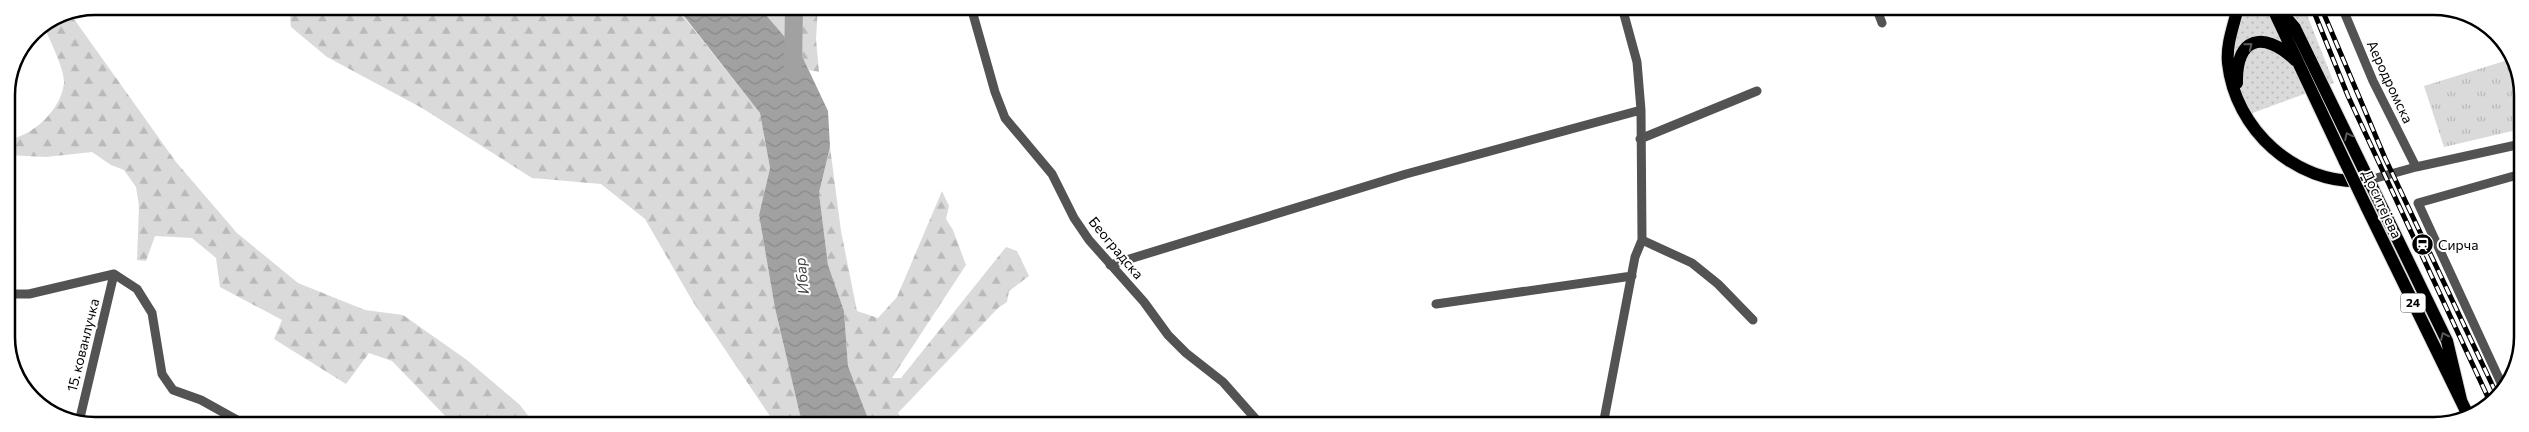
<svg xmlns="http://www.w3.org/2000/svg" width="2529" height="432" viewBox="0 0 2529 432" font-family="Commissioner,sans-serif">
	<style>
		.grass { fill: url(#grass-dots) }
		.forest { fill: url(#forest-firs) }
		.park { fill: url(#park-tufts) }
		.water { fill: url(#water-waves) }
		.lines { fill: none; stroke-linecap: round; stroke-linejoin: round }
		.river { stroke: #a1a1a1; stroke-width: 18 }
		.primary-casing { stroke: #dbdbdb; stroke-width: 14 }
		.minor { stroke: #535353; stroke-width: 9 }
		.primary { stroke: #000; stroke-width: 12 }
		.rail-casing { stroke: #000; stroke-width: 5 }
		.rail { stroke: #fff; stroke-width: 3; stroke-dasharray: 9; stroke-linecap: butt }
		.primary-bridge-casing { stroke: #dbdbdb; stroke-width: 14; stroke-linecap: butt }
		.primary-bridge { stroke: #000; stroke-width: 12 }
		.oneway { stroke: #595959 }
		.labels { text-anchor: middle; stroke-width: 4; stroke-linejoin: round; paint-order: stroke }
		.shield { fill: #fff; stroke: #4c4c4c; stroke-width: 1 }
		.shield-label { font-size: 12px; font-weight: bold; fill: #000 }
		.street-label { font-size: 14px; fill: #000; stroke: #fff }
		.poi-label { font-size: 14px; fill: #000; stroke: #fff; text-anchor: start }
		.water-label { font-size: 15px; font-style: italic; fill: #424242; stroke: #fff }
		.rim { fill: none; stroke: #000; stroke-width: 2.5 }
	</style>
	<defs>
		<pattern id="grass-dots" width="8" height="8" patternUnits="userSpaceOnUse" patternTransform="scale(1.25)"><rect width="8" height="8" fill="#dadada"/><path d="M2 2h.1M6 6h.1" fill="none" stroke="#b9b9b9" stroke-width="1.8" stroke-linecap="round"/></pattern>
		<pattern id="forest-firs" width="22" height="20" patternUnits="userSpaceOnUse" patternTransform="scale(1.25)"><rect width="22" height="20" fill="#dadada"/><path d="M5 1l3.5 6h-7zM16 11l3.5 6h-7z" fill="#b9b9b9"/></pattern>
		<pattern id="park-tufts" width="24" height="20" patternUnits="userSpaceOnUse" patternTransform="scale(1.25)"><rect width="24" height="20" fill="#dadada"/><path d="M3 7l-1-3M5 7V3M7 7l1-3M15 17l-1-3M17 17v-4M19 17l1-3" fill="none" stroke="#b9b9b9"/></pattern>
		<pattern id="water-waves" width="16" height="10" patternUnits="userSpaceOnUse" patternTransform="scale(1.25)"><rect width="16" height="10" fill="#a1a1a1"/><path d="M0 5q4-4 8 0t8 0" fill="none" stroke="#898989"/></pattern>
	</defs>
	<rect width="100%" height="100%" fill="#fff"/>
	<path class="grass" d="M 2238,7 L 2304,7 L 2334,83 L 2247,115 L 2231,79 Z"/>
	<path class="forest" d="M 289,6 L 675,6 L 760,113 L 770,168 L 759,215 L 775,308 L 800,415 L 808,425 L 776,425 L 693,302 L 645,219 L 601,184 L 532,178 L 422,108 L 327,57 L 291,27 Z
		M 758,6 L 818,6 L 816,39 L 819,72 L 809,70 L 803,58 Z
		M 69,12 L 176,162 L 237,233 L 298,283 L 365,310 L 403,315 L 467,360 L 520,405 L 535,425 L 454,425 L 392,361 L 369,353 L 346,384 L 274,339 L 282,320 L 220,287 L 216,258 L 192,238 L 155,236 L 146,261 L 137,260 L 139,206 L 136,187 L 124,170 L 111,165 L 92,152 L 46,157 L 7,155 L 7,140 C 33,136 61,110 64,83 C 65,70 49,38 43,25 L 62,13 Z
		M 830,147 L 841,231 L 857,311 L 878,318 L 897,297 L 942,191 L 949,206 L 946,219 L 953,230 L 966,265 L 892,378 L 901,378 L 1006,247 L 1017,251 L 1029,276 L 1009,291 L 1007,302 L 998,308 L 898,413 L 905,425 L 874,425 L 867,416 L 848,366 L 844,311 L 828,265 L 819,193 Z"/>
	<path class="park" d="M 2511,59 L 2521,78 L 2521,129 L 2444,147 L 2424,86 Z"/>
	<path class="water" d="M 676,6 L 758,6 L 803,58 L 828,111 L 830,147 L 819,193 L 828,265 L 844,311 L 848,366 L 867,416 L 874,425 L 808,425 L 800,415 L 775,308 L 759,215 L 770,168 L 760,113 Z"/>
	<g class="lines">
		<path class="river" d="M 793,68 L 794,6"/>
		<defs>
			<path id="primary" d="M 2238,7 C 2234,25 2226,44 2228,63 C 2235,129 2295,185 2364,181
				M 2272,7 L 2345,162
				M 2277,7 L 2295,28 L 2447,341 L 2461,400
				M 2237,83 C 2236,37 2263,30 2295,60
				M 2366,206 L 2467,413"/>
		</defs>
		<use href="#primary" class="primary-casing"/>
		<path class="minor" d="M 971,7 L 995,92 L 1005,118 L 1052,174 L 1074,218 L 1089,240 L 1144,302 L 1168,335 L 1186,353 L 1223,382 L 1261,425
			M 1876,7 L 1882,23
			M 2342,7 L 2373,81 L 2416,167
			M 1640,139 L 1757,91
			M 2369,180 L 2416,167 L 2521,144
			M 1642,240 L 1692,263 L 1718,284 L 1753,320
			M 1110,265 L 1406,174 L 1641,110
			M 8,288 L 14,294 L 29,294 L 114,274 L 137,289 L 152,313 L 162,374 L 173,390 L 201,400 L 246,425
			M 1436,304 L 1632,276
			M 2502,385 L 2418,203 L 2521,174
			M 79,422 L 114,274
			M 1603,425 L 1635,257 L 1642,240 L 1641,110 L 1637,62 L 1622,7"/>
		<use href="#primary" class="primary"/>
		<defs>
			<path id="rail" d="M 2312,7 L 2348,96 L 2491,404
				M 2321,7 L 2385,158 L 2497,395"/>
		</defs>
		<use href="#rail" class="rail-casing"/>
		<use href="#rail" class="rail"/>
		<defs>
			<path id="primary-bridge" d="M 2345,162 L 2366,206"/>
		</defs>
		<use href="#primary-bridge" class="primary-bridge-casing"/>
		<use href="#primary-bridge" class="primary-bridge"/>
	</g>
	<defs><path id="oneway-chevron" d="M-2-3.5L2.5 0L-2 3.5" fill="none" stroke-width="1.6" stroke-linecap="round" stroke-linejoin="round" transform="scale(1.25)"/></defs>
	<g class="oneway">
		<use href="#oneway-chevron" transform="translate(2249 46) rotate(-39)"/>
		<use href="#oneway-chevron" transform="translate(2348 136) rotate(-116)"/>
		<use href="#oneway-chevron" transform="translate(2444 336) rotate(-115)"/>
	</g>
	<defs>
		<symbol id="station-disc" viewBox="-11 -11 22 22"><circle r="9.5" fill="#000" stroke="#fff"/><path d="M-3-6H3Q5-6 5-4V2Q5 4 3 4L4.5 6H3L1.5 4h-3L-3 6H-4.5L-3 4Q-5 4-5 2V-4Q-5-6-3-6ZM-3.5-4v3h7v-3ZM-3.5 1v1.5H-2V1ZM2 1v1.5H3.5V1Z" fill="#fff"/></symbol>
	</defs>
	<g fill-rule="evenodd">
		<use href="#station-disc" x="2410" y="232" width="25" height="25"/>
	</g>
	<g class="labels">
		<rect class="shield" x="2400.5" y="293.5" width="25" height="19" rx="4"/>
		<g class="shield-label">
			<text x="2413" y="307">24</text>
		</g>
		<g class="street-label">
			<text transform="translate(2390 82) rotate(65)" y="5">Аеродромска</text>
			<text transform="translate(2382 204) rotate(65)" y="5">Доситејева</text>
			<text transform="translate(1116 248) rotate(50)" y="5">Београдска</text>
			<text transform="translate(83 345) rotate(-76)" y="5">15. кованлучка</text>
		</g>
		<g class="poi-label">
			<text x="2438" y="250">Сирча</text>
		</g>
		<g class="water-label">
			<text transform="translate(802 276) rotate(-96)" y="5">Ибар</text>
		</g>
	</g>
	<path d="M0 0H2529V432H0ZM95 15H2434A80 80 0 0 1 2514 95V337A80 80 0 0 1 2434 417H95A80 80 0 0 1 15 337V95A80 80 0 0 1 95 15Z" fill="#fff" fill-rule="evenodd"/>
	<path class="rim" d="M95 15H2434A80 80 0 0 1 2514 95V337A80 80 0 0 1 2434 417H95A80 80 0 0 1 15 337V95A80 80 0 0 1 95 15Z"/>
</svg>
